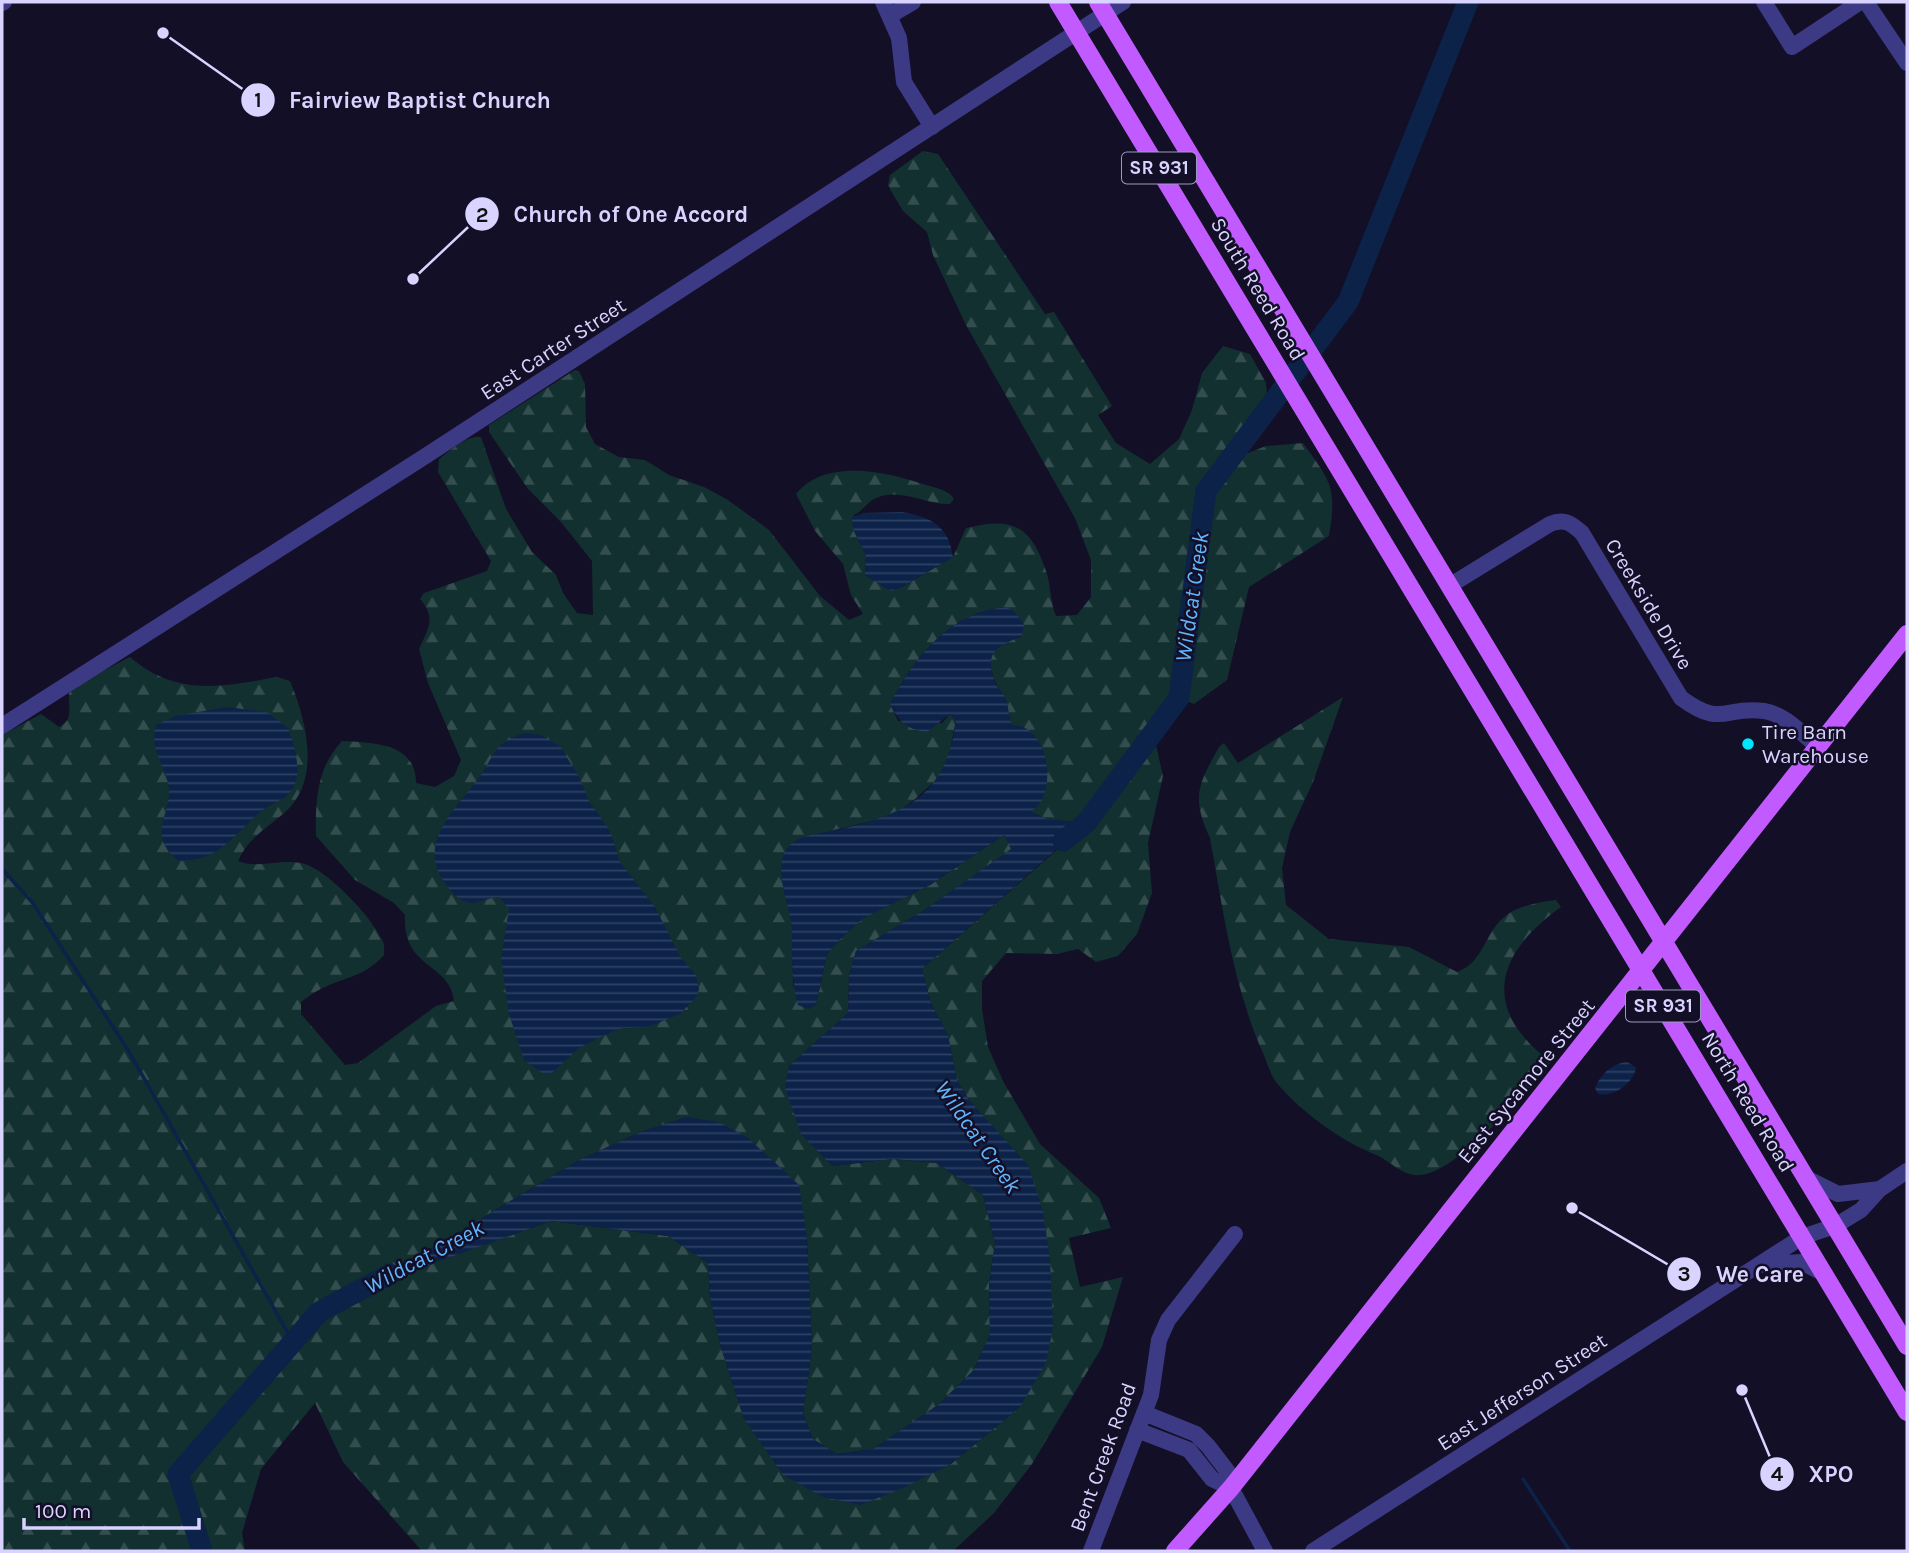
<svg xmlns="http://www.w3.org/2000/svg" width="1909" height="1553" viewBox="0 0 1909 1553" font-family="Karla,sans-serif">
	<defs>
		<pattern id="forest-firs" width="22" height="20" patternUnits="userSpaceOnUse" patternTransform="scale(1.75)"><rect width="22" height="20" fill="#12302f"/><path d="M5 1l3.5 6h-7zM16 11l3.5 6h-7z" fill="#344d4e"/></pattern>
		<pattern id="water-rules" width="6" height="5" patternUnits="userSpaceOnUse" patternTransform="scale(1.75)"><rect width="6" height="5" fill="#0c2248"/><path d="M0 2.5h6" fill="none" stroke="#2f4163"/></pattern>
	</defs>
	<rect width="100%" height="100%" fill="#130f26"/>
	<path fill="url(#forest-firs)" fill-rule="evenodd" d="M923,151L938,154L1045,314L1054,312L1112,406L1098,415L1116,443L1150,464L1179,439L1192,410L1202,373L1223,346L1250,354L1266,383L1268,409L1230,460L1266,446L1303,443C1331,482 1337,487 1329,536L1249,587L1227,680L1194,704L1179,698L1153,732L1163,776L1148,843L1152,893L1137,934L1118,956L1096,962L1078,949L1057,954L1006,953L982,981V1009L988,1047L1004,1083L1040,1144L1099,1198L1111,1228L1069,1238L1080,1287L1123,1277L1102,1347L1032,1464L994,1513L953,1551H422L343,1462L315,1403L261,1469L242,1533L245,1551H2V735L41,714L59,727C74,720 68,707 69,693L91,677L130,657C176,697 222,687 277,677L290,681C307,722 322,782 283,814C265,829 248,839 238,861C258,869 279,859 301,863C325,867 372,917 382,940C385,944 384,950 384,955C365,976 349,976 325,987C317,990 308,997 301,1002V1014L345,1065L358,1063L436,1006L454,1001C450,962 402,970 405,915L394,903L355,880L316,836C315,800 317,768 342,741C372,743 416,742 416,783L435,787L454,776L461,760L428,683L419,649C429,628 436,617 420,599L424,593L487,571L491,561L438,472L439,459C450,451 467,435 481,437L506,509L532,552L556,575L563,593L577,613L593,615L592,561L561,522L528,489L489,432V425L575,370L579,371L585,384L586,427L595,444L619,457L645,460L669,475L704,487L728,500L769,530L820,596L849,620L863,614L851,595L843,564L815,531L796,494C826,457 888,472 926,485C936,488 949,490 954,499L950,504C926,505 900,487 876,498C868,501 863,511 854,515L853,529L866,555L865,575L891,591L902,587L953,557L966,528C1013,516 1032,526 1047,574C1051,588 1050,601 1056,616L1077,615L1091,597V560L1075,518L966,325L933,255L927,232L903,211L894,196L888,185L890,175ZM1007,607L1022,636C1015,639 1002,642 997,647C983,660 996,686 1005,698L1031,812L1047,819L1086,824L922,969L931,1003L948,1036L957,1080L969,1100L996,1132L1020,1407L951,1464L860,1505L744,1419L720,1344L710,1297L708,1263L668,1236L551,1221L372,1284L579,1160L641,1132L687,1117L807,1238L812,1347L803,1414L813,1439L837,1454L873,1449L938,1405L973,1371L990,1334L989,1284L995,1243L983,1195L937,1163L893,1159L832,1166L789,1066L848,1013L849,976L856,951L926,909L1012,849L1004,835L930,885L863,918L845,934L827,954L816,1005L793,986L792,927L782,860L834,830L892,816L914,800L937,779L948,760L956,720L950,714L942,723L898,721L890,704C914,657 951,611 1007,607Z
		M1343,697L1313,782L1290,832L1282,868L1286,905L1329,939L1409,947L1457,972C1483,963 1484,935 1503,918C1516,906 1539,902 1556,900L1561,907C1495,954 1480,1009 1551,1062C1528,1091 1457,1172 1421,1175C1402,1177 1390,1160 1374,1154C1341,1141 1299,1110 1276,1082C1270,1074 1267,1062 1263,1053C1233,986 1223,910 1210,838C1191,797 1198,785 1219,747L1224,743L1238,763Z"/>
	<path fill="url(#water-rules)" d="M902,512C931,517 949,526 953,557L902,587L891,591L865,575L866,555L853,529L852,517L864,513Z
		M1007,607L1016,613L1024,625L1022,636C996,647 983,652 996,684C998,689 1003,692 1005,697C1009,705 1008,716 1012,725C1044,725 1055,774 1042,800C1040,804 1035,808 1031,812L1047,819L1086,823L922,969L931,1003L948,1036L957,1080L969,1100L1028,1165L1043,1211L1050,1260L1053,1327L1046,1363L1020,1407L951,1464L901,1489L860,1505L823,1497L783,1475L744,1419L720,1344L710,1297L708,1263L668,1236L551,1221L367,1287L579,1160L641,1132L687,1117L719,1122L747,1137L799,1185L807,1238L812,1347L803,1414L813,1439L837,1454L873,1449L938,1405L973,1371L990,1334L989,1284L995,1243L983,1195L937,1163L893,1159L832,1166L801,1134L785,1088L789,1066L848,1013L849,976L856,951L926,909L1011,849L1004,835L930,885L864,918L845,934L827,954L816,1005L809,1009L798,1005C791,979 792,956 792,930C791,907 771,868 788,847C798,835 818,834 832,831C902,815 946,799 956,720L950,714L927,732C906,729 899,722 890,704C914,657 951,611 1007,607Z
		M227,707L267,712L288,728C294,744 302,770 294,786C288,799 275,802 264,809C233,833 224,860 178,861C144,831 175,813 168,783C163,762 149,748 156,725L175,716Z
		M526,733L541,735L560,746L579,777L589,801L610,831L620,862L655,907L681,958L696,975L699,989L697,996L680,1014L648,1027L623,1028L611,1032L579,1048L552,1073H542L524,1060L509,1014L501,959L509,909L499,897C489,897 477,905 468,902C457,899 450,891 444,882C417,842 455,810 478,779C495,756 493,741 526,733Z
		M1627,1062L1636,1067C1635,1082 1613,1098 1598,1094L1595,1088C1601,1074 1611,1064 1627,1062Z"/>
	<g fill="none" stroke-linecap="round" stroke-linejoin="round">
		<path stroke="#0c2248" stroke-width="3.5" d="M2,869L32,902L128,1050L293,1342
			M1523,1479L1570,1551"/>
		<path stroke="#0c2248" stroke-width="21" d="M1063,841L1086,823L1179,698L1206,491L1348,302L1468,2
			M202,1551L178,1474L319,1312L390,1274"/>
		<path stroke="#3d3a85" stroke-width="16" d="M883,2L899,38L904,82L932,127
			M1764,2L1792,47L1860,2
			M1866,2L1907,63
			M2,3L4,2
			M891,15L913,2
			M1449,586L1550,524C1564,518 1571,523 1582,533L1681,698C1723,729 1725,705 1764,711C1785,714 1802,734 1818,747
			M2,726L424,457L1123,2
			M1806,1178L1838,1194L1880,1189
			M1764,1265L1801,1262L1825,1274
			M1144,1413L1196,1434L1208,1446L1228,1472L1231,1488L1265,1551
			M1137,1430L1189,1450L1212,1479L1231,1488
			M1091,1551L1151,1395L1159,1340L1168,1320L1235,1234
			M1313,1551L1802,1237L1835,1226L1861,1210L1880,1189L1907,1171"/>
		<path stroke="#c25bff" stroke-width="18" d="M1058,2L1907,1412
			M1098,2L1907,1346
			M1175,1551L1231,1488L1907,634"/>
	</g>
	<circle fill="#00e5ff" stroke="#130f26" stroke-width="2.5" cx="1748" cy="744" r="7"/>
	<g text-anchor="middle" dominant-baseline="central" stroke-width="5" stroke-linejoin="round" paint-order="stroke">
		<g fill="#130f26" stroke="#9e99be" stroke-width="2">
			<rect x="1122" y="152.5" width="74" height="31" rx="5"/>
			<rect x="1626" y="990.5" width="74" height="31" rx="5"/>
		</g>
		<g font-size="19" font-weight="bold" fill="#d9d4ff">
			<text x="1159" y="168">SR 931</text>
			<text x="1663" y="1006">SR 931</text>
		</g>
		<g font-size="21" fill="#d9d4ff" stroke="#130f26">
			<text transform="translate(1258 289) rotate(59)">South Reed Road</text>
			<text transform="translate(553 349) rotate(-33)">East Carter Street</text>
			<text transform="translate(1649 604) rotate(59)">Creekside Drive</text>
			<text transform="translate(1526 1081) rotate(-51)">East Sycamore Street</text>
			<text transform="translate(1748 1102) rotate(59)">North Reed Road</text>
			<text transform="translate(1522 1392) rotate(-33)">East Jefferson Street</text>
			<text transform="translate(1103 1457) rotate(-70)">Bent Creek Road</text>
		</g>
		<g font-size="21" fill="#d9d4ff" stroke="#130f26" text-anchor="start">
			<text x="1762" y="732">Tire Barn<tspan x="1762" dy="24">Warehouse</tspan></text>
		</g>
		<g font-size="23" font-style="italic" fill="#62b6ff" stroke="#130f26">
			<text transform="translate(1192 597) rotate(-82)">Wildcat Creek</text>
			<text transform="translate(978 1137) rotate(55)">Wildcat Creek</text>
			<text transform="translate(424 1257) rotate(-28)">Wildcat Creek</text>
		</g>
	</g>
	<path fill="none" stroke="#d9d4ff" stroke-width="2.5" d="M163 33L258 100M413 279L482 214M1572 1208L1684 1274M1742 1390L1777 1474"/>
	<g fill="#d9d4ff" stroke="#130f26" stroke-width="2.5">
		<circle cx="163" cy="33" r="7"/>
		<circle cx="413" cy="279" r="7"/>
		<circle cx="1572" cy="1208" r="7"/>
		<circle cx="1742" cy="1390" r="7"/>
		<circle cx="258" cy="100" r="18"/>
		<circle cx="482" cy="214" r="18"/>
		<circle cx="1684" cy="1274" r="18"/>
		<circle cx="1777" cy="1474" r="18"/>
	</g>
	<g font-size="21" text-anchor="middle" font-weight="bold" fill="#111">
		<text x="258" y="107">1</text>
		<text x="482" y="222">2</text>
		<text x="1684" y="1281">3</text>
		<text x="1777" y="1481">4</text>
	</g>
	<g font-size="23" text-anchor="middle" font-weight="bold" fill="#d9d4ff" stroke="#130f26" stroke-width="5" stroke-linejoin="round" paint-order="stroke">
		<text x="420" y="108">Fairview Baptist Church</text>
		<text x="631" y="222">Church of One Accord</text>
		<text x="1760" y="1282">We Care</text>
		<text x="1831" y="1482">XPO</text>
	</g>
	<rect width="1909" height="1553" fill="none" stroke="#d9d4ff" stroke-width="7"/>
	<path d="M24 1518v10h175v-10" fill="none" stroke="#d9d4ff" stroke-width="3.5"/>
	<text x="35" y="1518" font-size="21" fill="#d9d4ff" stroke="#130f26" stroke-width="5" paint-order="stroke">100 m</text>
</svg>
